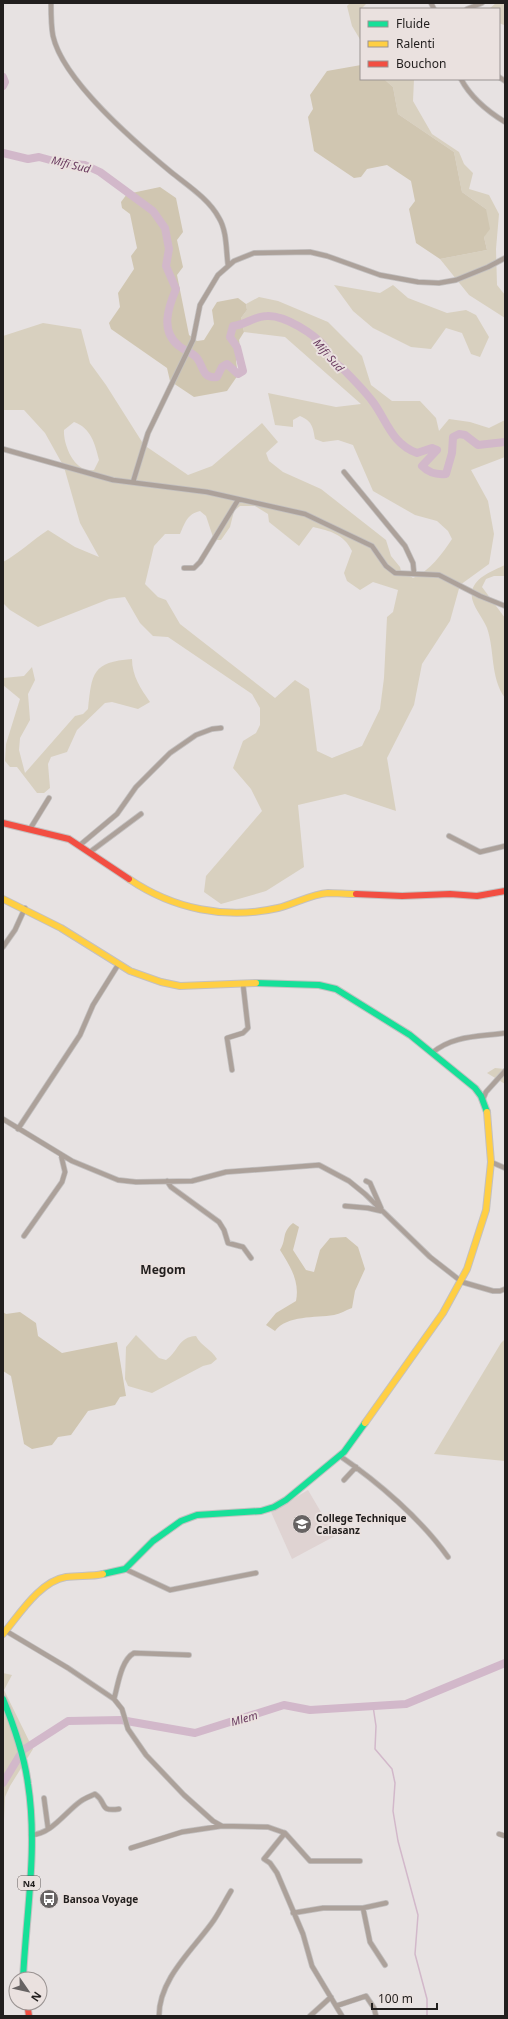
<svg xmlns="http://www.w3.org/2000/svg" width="508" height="2019" viewBox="0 0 508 2019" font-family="'Noto Sans',sans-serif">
	<rect width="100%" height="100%" fill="#e7e2e2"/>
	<path fill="#dfd3d2" d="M308,1490L335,1536L292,1559L271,1512Z"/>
	<path fill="#d8d0bf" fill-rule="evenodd" d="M350,3H367L361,9V41L352,26L347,6Z
		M496,3H505L504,25L499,23V9H489Z
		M384,79H414L413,101L432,134L459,152L464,164L473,173L469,189L489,195L499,214L496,249L497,285L505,295V318L469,295L440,259L487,250L484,237L486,209L462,192L454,152L398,114L393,87Z
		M334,285L380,293L393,285L408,298L447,313L466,310L476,315L489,337L480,357L471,354L462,333L446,328L431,349L411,347L373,328L353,311Z
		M259,297L278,301L328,322L362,356L371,385L392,401H420L436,418L439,431L449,419L470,422L489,428L505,420V457L471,470L488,501L494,534L489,564L460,585L450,621L422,664L414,705L387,758L396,811L345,794L298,805L304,867L266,891L221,904L204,892L206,876L262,811L251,789L233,768L243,741L256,733L260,725V708L252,694L168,637L153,636L140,623L125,597L109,599L38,627L10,610L3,603V562C20,553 32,540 48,530L75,547L99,557L80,523L64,467L45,433L24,410H3V336L43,323L81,329L90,363L106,385L144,445L188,475L212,466L262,423L278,442L266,453L269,461L283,472L321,489L386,540L391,556L400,567L402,575L407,574L413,578C430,571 442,554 452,539L448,531L437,521L415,515L373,491L353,445L338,440L323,442L315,439C313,427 312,421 300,416L293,420V427L275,425L268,393L336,407L361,404L285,337L244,332L241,318L247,310L246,304ZM74,422C91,428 95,444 99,460L94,470C75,474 63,445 64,430ZM240,506H255L268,514L269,522L299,546L313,527C330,531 344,534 352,551L344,573L347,581L360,590L373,582L398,590L393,612L387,617L384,678L380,709L362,746L332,758L317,751L309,689L295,680L275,698L180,624L166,600L158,597L145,584L154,546L165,534H180C185,523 187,514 200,511L206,516L214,540H221L230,527L234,511Z
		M505,565V576H494L486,579L482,587L505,618V698C490,677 495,651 487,628C483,617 469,603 472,591C476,576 493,571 505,565Z
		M132,659C132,676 141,689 150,702L138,709L112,702L105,703L77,730L67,752L51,757L48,764L50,788L44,793H37L17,767H10L5,761L6,744L20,699L3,685V678L24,676L32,667L35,680L28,694L30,720L20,738L19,750L25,773L75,716L83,714L88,709C92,673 92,662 132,659Z
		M495,1068L505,1069V1084L487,1073Z
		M136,1335L159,1358L166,1360C179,1351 178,1337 196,1336C201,1346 211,1349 217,1359L211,1364L203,1366L152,1393L128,1386L125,1379L126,1347Z
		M505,1339V1461L434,1454L501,1343Z
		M3,1673L12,1675L4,1690L33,1749L10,1786L5,1797L3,1842Z"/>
	<path fill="#d0c6b1" d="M361,65V79H384L393,87L398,114L454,152L462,192L486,209L490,229L484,237L487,250L440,259L416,243L409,209L415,201L411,181L387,165L367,169L361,177L354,178L314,151L308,117L313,109L310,95L327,71Z
		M160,187L176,198L183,232L177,240L183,267L177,275L189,335L197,341L204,340L214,324L212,310L217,302L238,298L246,304L247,310L241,318L244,332L239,340L241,353L236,361L238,375L227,391L194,397L170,381L167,368L111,329L109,323L120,307L118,293L134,269L131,256L137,248L130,214L122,208L121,202L127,194Z
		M293,1223L299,1227L293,1250L306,1270L314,1272L320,1250L330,1238L346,1237L358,1247L365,1269L355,1291L352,1308C346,1310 340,1314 334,1315C315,1318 287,1315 275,1331L266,1325L276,1313L296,1301C300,1281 290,1266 280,1250C287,1239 281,1233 293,1223Z
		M3,1312L6,1314L20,1312L36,1323L38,1336L62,1353L117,1342L126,1396L120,1397L115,1405L88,1411L71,1435L58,1437L52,1445L32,1449L24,1444L11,1376L3,1371Z"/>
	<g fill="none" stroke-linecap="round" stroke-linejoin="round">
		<path stroke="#d2b8ca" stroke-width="1.5" d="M373,1706L376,1726L375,1749L392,1769L395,1783L393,1811L398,1841L418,1915L415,1954L427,1999V2016"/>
		<path stroke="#d2b8ca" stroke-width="8" d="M3,77L5,82L3,86
			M3,153L28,159L39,157L61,163L85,165L100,172L153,211L165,228L169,249L166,266L176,289C168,308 160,331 179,346C185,351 192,352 197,358C204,367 202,379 217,377L222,367L227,364L238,374L243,371L237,347L230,337L233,326C245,325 255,316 267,316C285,315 314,334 325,347C327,351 328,355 330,358C333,362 338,365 342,368C352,378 364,390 373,402C387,421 392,444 417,453L432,448L437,450L422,466C429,473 437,475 446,474L452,453L453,437L459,434L465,435L478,445L505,442
			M3,1783L23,1750L68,1721L121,1720L195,1733L284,1705L310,1710L406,1704L505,1663"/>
		<defs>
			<path id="street" d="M51,3C51,14 51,26 53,36C63,81 136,143 171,172C187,185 209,199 219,218C227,231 226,250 228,265
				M431,3L434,9
				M467,9L482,3
				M499,77L505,81
				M461,79C471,98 487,111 505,122
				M3,449L113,480L207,492L305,514L372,546L386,566L395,573L439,575L480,596L505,606
				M344,472L405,546L413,563L414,573
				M133,482L148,433L193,340L200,305L218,275L234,261L254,253L310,252L327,256L380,275L418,282L439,283L456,280L488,267L505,258
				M184,568H194L200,562L238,500
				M30,829L49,798
				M449,836L480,852L505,846
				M80,845L117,814L136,787L170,753L196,735L212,729L221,728
				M90,852L141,814
				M3,947L15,930L25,908
				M432,1053C453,1035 479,1037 505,1033
				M232,1070L227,1038L243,1033L248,1028L243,984
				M483,1099L486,1092L505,1071
				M3,1119L72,1161L118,1180L136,1182L192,1181L226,1172L319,1165L349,1181L365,1194L430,1257L462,1282L493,1291H500L505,1289
				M18,1129L80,1035L93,1005L118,965
				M491,1162L505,1168
				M167,1181L171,1187L219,1222L224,1230L228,1243L243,1247L251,1258
				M366,1181L370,1183L381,1208
				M345,1206L368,1208L381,1211
				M24,1236L62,1182L65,1172L61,1155
				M340,1456C378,1482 421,1519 448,1557
				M344,1480L356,1467
				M125,1569L170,1590L256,1573
				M6,1631L68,1668L114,1699L122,1709L128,1729L146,1755L184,1795L213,1821L222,1826L268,1827L285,1833L310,1861H360
				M114,1699C118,1685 121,1660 134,1653L189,1655
				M44,1798L48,1828
				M285,1833L264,1859L270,1863L277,1873L303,1934L312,1966L342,2016
				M499,1834L505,1836
				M31,1835C52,1834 65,1812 81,1801C85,1798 91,1796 95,1794C108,1803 98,1812 119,1809
				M131,1848L182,1832L222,1826
				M363,1908L370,1942L385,1965
				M293,1913L323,1908H363L386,1903
				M336,2006L366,1996L374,2008L376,2016
				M159,2016C159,1978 194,1949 214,1920C220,1911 225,1901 231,1891
				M310,2016L331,1997"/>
			<path id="fast" d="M256,983L319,985L336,989L410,1035L475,1088L481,1096L487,1112
				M103,1574L125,1569L153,1541L181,1521L197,1515L261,1511L274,1507L286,1500L344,1452L365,1423
				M3,1699C14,1726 24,1754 28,1784C38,1848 26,1915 23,1979"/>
			<path id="slow" d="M129,879C173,909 226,920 278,908C294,904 312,894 328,893C337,893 347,894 356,894
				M3,899L61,928L130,971L161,982L180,986L256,983
				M365,1423L443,1313L467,1269L486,1210L491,1162L487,1112
				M3,1634C19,1615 40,1581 66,1577C78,1575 91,1577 103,1574"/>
			<path id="jam" d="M3,823L69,839L129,879
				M356,894L402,896L450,894L477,896L505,891
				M27,2003L29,2016"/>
		</defs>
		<use href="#street" stroke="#c3c0c0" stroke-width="6"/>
		<use href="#fast" stroke="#c3c0c0" stroke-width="8"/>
		<use href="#slow" stroke="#c3c0c0" stroke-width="8"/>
		<use href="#jam" stroke="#c3c0c0" stroke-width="8"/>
		<use href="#street" stroke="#aca19a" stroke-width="4.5"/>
		<use href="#fast" stroke="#16e098" stroke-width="6"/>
		<use href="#slow" stroke="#ffcf43" stroke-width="6"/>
		<use href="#jam" stroke="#f24e42" stroke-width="6"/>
	</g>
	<defs>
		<symbol id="school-disc" viewBox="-11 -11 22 22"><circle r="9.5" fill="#676363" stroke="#eae1df"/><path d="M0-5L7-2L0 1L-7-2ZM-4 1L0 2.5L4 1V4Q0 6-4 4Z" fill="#fff"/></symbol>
		<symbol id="bus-disc" viewBox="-11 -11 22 22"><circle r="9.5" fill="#676363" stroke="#eae1df"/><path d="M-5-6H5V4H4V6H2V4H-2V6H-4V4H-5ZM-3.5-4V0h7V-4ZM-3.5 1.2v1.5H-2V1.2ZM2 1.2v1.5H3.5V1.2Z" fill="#fff"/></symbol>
	</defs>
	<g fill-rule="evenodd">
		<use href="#school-disc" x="291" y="1513" width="22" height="22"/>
		<use href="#bus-disc" x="38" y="1888" width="22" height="22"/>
	</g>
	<g text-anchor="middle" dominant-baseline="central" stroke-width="4" stroke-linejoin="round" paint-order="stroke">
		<rect fill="#eae1df" stroke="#5e5958" stroke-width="1" x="18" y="1876" width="22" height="14" rx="3"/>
		<g font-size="9" font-weight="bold" fill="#221f1e">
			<text x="29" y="1883">N4</text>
		</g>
		<g font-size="10" font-weight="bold" fill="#221f1e" stroke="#eae1df" text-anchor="start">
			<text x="316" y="1518">College Technique<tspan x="316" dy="12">Calasanz</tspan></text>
			<text x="63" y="1899">Bansoa Voyage</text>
		</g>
		<g font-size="11" font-style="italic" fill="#68395e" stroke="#eae1df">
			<text transform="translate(71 164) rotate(14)">Mifi Sud</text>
			<text transform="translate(329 355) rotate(49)">Mifi Sud</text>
			<text transform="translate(244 1718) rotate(-17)">Mlem</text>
		</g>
		<g font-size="12" font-weight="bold" fill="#221f1e" stroke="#eae1df">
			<text x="163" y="1269">Megom</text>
		</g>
	</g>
	<rect width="508" height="2019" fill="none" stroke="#221f1e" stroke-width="8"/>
	<rect x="360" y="8" width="140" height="72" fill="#eae1df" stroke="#9a9392"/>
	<rect x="368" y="21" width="20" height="6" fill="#16e098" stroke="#9a9392"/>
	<text x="396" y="28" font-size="12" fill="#221f1e">Fluide</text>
	<rect x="368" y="41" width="20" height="6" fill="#ffcf43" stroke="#9a9392"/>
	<text x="396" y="48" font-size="12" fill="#221f1e">Ralenti</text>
	<rect x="368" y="61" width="20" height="6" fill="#f24e42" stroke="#9a9392"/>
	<text x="396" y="68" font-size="12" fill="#221f1e">Bouchon</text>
	<g transform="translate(28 1991) rotate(124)"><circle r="19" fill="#eae1df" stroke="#9a9392"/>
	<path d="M0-3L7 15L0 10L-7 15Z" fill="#676363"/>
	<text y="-6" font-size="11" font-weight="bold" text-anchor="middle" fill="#221f1e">N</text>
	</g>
	<path d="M372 2003v6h65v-6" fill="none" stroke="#221f1e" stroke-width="2"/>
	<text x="378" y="2003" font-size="12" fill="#221f1e" stroke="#eae1df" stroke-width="3" paint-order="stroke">100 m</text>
</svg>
